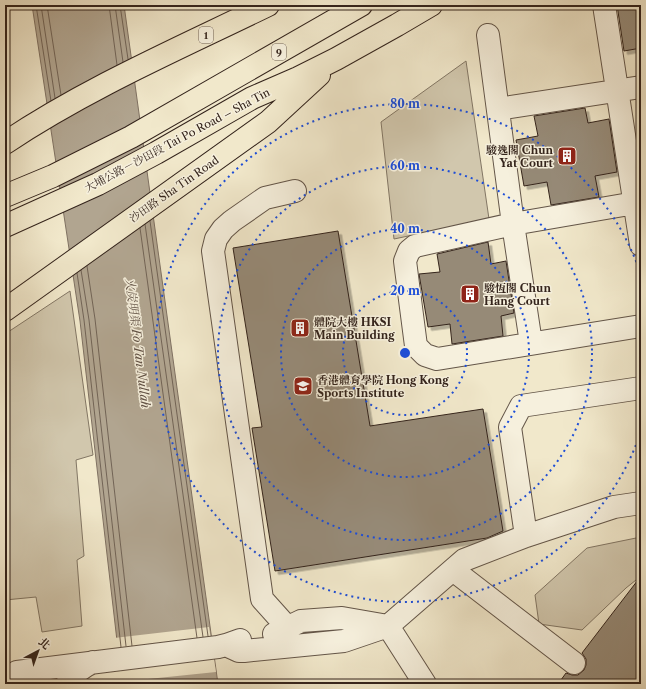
<svg xmlns="http://www.w3.org/2000/svg" width="646" height="689" viewBox="0 0 646 689" font-family="'Libre Caslon Text','Noto Serif TC',serif">
	<defs>
		<filter id="shadow"><feDropShadow dx="3.5" dy="3.5" stdDeviation="0" flood-color="#0004"/></filter>
	</defs>
	<rect width="100%" height="100%" fill="#f1e8cb"/>
	<filter id="stains"><feTurbulence type="fractalNoise" baseFrequency=".005" numOctaves="4"/><feColorMatrix values="0 0 0 0 .2 0 0 0 0 .09 0 0 0 0 .02 0 0 0 .5 -.17"/></filter>
	<radialGradient id="worn" r=".72"><stop offset=".6" stop-color="#630" stop-opacity="0"/><stop offset="1" stop-color="#630" stop-opacity=".3"/></radialGradient>
	<path fill="#d1c7ad" stroke="#827664" d="M466,61L489,219L394,239L381,122Z
		M70,291L93,455L76,460L84,556L77,560L82,626L42,632L36,597L5,600V334Z
		M641,537V576L626,588L582,630L539,624L535,595L587,548Z"/>
	<path fill="#b1a590" stroke="#7f7162" d="M32,5H124L218,684H122L80,321Z"/>
	<path fill="#f1e8cb" d="M209,627L216,672L119,682L114,638Z"/>
	<g fill="none" stroke-linecap="round" stroke-linejoin="round">
		<path stroke="#726456" stroke-width="1" d="M36,5L51,101
			M41,5L55,98
			M47,5L61,95
			M109,5L117,65
			M115,5L123,62
			M120,5L128,59
			M150,221L208,636
			M145,224L203,637
			M140,228L197,638
			M87,266L95,319L132,646
			M81,270L89,320L126,646
			M77,273L84,320L121,647"/>
	</g>
	<path fill="#968a77" stroke="#34241c" filter="url(#shadow)" d="M617,5H641V48L624,51Z
		M585,108L588,123L609,119L617,172L595,176L599,197L551,205L547,182L524,186L516,140L538,136L534,116Z
		M338,231L370,426L483,409L503,531L487,538L275,571L252,428L262,427L233,248Z
		M488,242L491,264L506,261L514,313L501,316L503,336L452,344L450,324L428,327L419,274L440,272L437,254Z
		M641,576V684H558L566,673L572,675H578L584,670L586,665V659L582,653Z"/>
	<g fill="none" stroke-linecap="round" stroke-linejoin="round">
		<defs>
			<path id="minor" d="M604,5L641,245
				M488,35L513,224L531,343
				M498,109L641,87
				M641,202L513,224L415,246L409,251L405,261L416,346L425,355L437,359L641,326
				M526,536L510,427L521,406L641,388
				M453,570L574,663
				M288,628L262,599L213,251L216,239L223,229L232,221L265,198L295,191
				M274,634L301,621L342,618L388,626L425,684
				M226,645L239,651H244L344,641L388,626L464,560L526,536L614,507L641,503
				M17,672L218,647L226,645L240,640
				M67,684C74,673 82,667 93,662"/>
			<path id="highway" d="M5,143C87,88 180,48 268,5
				M5,196L53,176L131,137L361,5
				M5,226L98,184L156,153L252,98L298,78L336,59L397,25L431,5
				M5,310L268,122L319,75"/>
		</defs>
		<use href="#minor" stroke="#635548" stroke-width="24"/>
		<use href="#highway" stroke="#34241c" stroke-width="24"/>
		<use href="#minor" stroke="#f6f0dd" stroke-width="22"/>
		<use href="#highway" stroke="#f1e8cb" stroke-width="22"/>
	</g>
	<g fill="none" stroke="#1d4ed8" stroke-width="2" stroke-dasharray="2 4">
		<circle cx="405" cy="353" r="62"/>
		<circle cx="405" cy="353" r="124"/>
		<circle cx="405" cy="353" r="187"/>
		<path d="M640 434A249 249 0 1 1 640 272"/>
	</g>
	<defs>
		<symbol id="building-square" viewBox="-11 -11 22 22"><rect x="-9" y="-9" width="18" height="18" rx="4" fill="#8f2418" stroke="#f6f0dd"/><path d="M-4-6H4V6H1V3H-1V6H-4ZM-2.5-4.3h1.7v1.8h-1.7ZM.8-4.3h1.7v1.8H.8ZM-2.5-1h1.7V.8h-1.7ZM.8-1h1.7V.8H.8Z" fill="#fff"/></symbol>
		<symbol id="university-square" viewBox="-11 -11 22 22"><rect x="-9" y="-9" width="18" height="18" rx="4" fill="#8f2418" stroke="#f6f0dd"/><path d="M0-5L7-2L0 1L-7-2ZM-4 1L0 2.5L4 1V4Q0 6-4 4Z" fill="#fff"/></symbol>
	</defs>
	<g fill-rule="evenodd">
		<use href="#building-square" x="556" y="145" width="22" height="22"/>
		<use href="#building-square" x="459" y="283" width="22" height="22"/>
		<use href="#building-square" x="289" y="317" width="22" height="22"/>
		<use href="#university-square" x="292" y="375" width="22" height="22"/>
	</g>
	<g text-anchor="middle" dominant-baseline="central" stroke-width="3" stroke-linejoin="round" paint-order="stroke">
		<g fill="#f6f0dd" stroke="#6e6156" stroke-width="1">
			<rect x="199" y="27" width="14" height="16" rx="3"/>
			<rect x="272" y="44" width="14" height="16" rx="3"/>
		</g>
		<g font-size="10" font-weight="bold" fill="#34241c">
			<text x="206" y="35">1</text>
			<text x="279" y="52">9</text>
		</g>
		<g font-size="11" fill="#34241c" stroke="#f6f0dd">
			<text transform="translate(177 140) rotate(-28)">大埔公路－沙田段 Tai Po Road – Sha Tin</text>
			<text transform="translate(174 189) rotate(-35)">沙田路 Sha Tin Road</text>
		</g>
		<g font-size="11" font-weight="bold" fill="#34241c" stroke="#f6f0dd" text-anchor="start">
			<text x="553" y="150" text-anchor="end">駿逸閣 Chun<tspan x="553" dy="13">Yat Court</tspan></text>
			<text x="484" y="288">駿恆閣 Chun<tspan x="484" dy="13">Hang Court</tspan></text>
			<text x="314" y="322">體院大樓 HKSI<tspan x="314" dy="13">Main Building</tspan></text>
			<text x="317" y="380">香港體育學院 Hong Kong<tspan x="317" dy="13">Sports Institute</tspan></text>
		</g>
		<g font-size="12" font-style="italic" fill="#605145" stroke="#f6f0dd">
			<text transform="translate(138 343) rotate(83)">火炭明渠 Fo Tan Nullah</text>
		</g>
	</g>
	<circle cx="405" cy="353" r="6" fill="#1d4ed8" stroke="#f6f0dd" stroke-width="2"/>
	<g font-size="12" text-anchor="middle" font-weight="bold" fill="#1d4ed8" stroke="#f6f0dd" stroke-width="3" stroke-linejoin="round" paint-order="stroke">
		<text x="405" y="108">80 m</text>
		<text x="405" y="170">60 m</text>
		<text x="405" y="233">40 m</text>
		<text x="405" y="295">20 m</text>
	</g>
	<rect width="646" height="689" fill="none" stroke="#f1e8cb" stroke-width="20"/>
	<rect x="6" y="6" width="634" height="677" fill="none" stroke="#34241c" stroke-width="2"/>
	<rect x="10" y="10" width="626" height="669" fill="none" stroke="#34241c"/>
	<g transform="translate(38 651) rotate(41)" stroke="#f6f0dd" stroke-width="3" paint-order="stroke">
	<path d="M0-3L7 15L0 10L-7 15Z" fill="#34241c"/>
	<text y="-6" font-size="11" font-weight="bold" text-anchor="middle" fill="#34241c">北</text>
	</g>
	<rect width="100%" height="100%" filter="url(#stains)"/>
	<rect width="100%" height="100%" fill="url(#worn)"/>
</svg>
